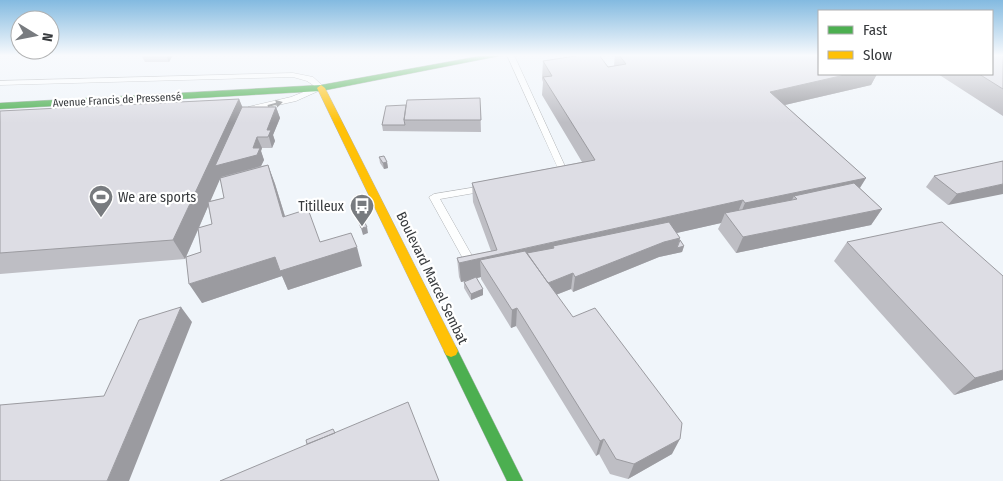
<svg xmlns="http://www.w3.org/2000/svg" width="1003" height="481" viewBox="0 0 1003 481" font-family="'Fira Sans Condensed',sans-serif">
	<rect width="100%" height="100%" fill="#f0f5fa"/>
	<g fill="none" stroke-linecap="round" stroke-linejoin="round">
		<defs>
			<path id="lane" d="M507,55H514L569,175L568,177L562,178L558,175L560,173Z
				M293,73L313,77L325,88L296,101L251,111L247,109L248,107L291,97L316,87L307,81L293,77L0,85V81Z
				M483,186L486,187L488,189L486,191L440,199L475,261L474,264H466L429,197L434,194Z"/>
			<path id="fast" d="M486,55H504L321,91L0,109V103L321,85Z
				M451,345L456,347L523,481H507L444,351L446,347Z"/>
			<path id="slow" d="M321,85L325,88L456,347L458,351L456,355L451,357L446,355L317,88Z"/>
		</defs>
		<use href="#lane" stroke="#b0b3b6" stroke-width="1"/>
		<use href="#fast" stroke="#b0b3b6" stroke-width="1"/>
		<use href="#slow" stroke="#b0b3b6" stroke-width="1"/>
		<use href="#lane" fill="#fdfefe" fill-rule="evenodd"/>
		<use href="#fast" fill="#4caf50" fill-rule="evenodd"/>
		<use href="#slow" fill="#ffc107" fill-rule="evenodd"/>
	</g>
	<path fill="#bebec4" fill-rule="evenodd" d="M141,55H173L169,62H145Z
		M615,55H819V74H877L871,85L785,105L866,178L860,188L882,209L871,225L736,253L718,229L721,223L676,233L684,246L682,252L659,257L573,292L571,289L556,295L672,454L628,479L610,474L599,454L596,456L516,326L511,328L481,279V277L477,278L483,295L471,300L464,288V282L470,280L461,282L459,277L457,258L491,251L473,202L472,183L582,162L542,95L543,82L542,79L543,61L608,67L614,66Z
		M1003,55V116L938,74H992Z
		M480,98L481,132L383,131L382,125Z
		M239,99L242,107H276L280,118L273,135L275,141L272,148H262L261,151L264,160L261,166L268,165L275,184L285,216L320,242L362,266L288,290L282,276L202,303L186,257L185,259L0,274V111ZM220,178L224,198L210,201ZM208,206L212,224L199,228L201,223ZM198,230L201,252L186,257Z
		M379,157L387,162L388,168L384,169L380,163Z
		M1003,161L948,205L926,187L934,176Z
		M847,242L1003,380L954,395L834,261Z"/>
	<path fill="#9b9ba0" d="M166,55H173L169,62Z
		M849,74H877L871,85L763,110L770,92Z
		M239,99L247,118L253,148L257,137L262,148L261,151L264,160L261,166L221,177L185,259L173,240Z
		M276,107L280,118L273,135L275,141L272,148L267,130Z
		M387,162L388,168L384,169L383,163Z
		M268,165L275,184L291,236L283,217Z
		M866,178L854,197L797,199L794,196L786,212L737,222L745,203Z
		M1003,184V194L948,205L957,194Z
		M743,200L735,219L725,213L721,223L668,235L554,248L553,246L552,261L480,260L481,277L461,282L459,263Z
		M882,209L871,225L736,253L743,237Z
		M367,227L368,233L363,235L361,228Z
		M680,238L677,248L684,246L682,252L659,257L573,292L575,277L664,242Z
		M357,247L362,266L288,290L282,276L202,303L189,284L275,257Z
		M573,273L571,289L545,299L546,284Z
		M483,289V295L471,300V294Z
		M181,307L192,322L129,481H107Z
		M517,308L516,326L511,328L512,310Z
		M1003,370V380L954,395L975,378Z
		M604,439L599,454L596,456L600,441Z
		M680,439L672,454L628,479L634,464Z"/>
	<path fill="#dddde4" stroke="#9b9ba0" d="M582,55H599L608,67L626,64L619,55H819V74H849L770,92L866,178L745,203L743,200L459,263L457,258L497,250L472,183L595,160L543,77L552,76L543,61Z
		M992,55H1003V89L979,74H992Z
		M480,98L481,120H404L407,100Z
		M239,99L173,240L0,253V111Z
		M406,105L404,120L405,125H382L386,106Z
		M242,107H276L267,130H271L268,137H257L253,148H260L257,155L215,166Z
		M384,156L387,162L383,163L379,157Z
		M1003,161V184L957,194L934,176Z
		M268,165L283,217L308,209L320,242L351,233L357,247L280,271L275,257L189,284L186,257L201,252L198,228L212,224L208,202L224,198L220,178Z
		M854,183L882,209L743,237L725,213L797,199L794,196Z
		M363,219L367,227L361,228L358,220Z
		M669,222L680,238L664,242L575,277L573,273L548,283L527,253L554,248L553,246Z
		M942,222L1003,276V370L975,378L847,242Z
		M680,240L684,246L677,248Z
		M525,251L573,317L595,308L682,423L680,439L634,464L616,459L604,439L600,441L517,308L512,310L480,260Z
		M476,277L483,289L471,294L464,282Z
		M181,307L107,481H0V405L104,396L139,320Z
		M408,402L439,481H220Z
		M333,429L335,433L307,444L306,440Z"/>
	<defs><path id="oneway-solid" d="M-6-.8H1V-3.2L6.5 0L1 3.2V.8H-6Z" transform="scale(1.25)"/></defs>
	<use fill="#9a9c9e" href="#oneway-solid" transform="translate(275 104) rotate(-15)"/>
	<linearGradient id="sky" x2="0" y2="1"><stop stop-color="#83bae0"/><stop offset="0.45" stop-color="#f8fafd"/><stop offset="1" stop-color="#f8fafd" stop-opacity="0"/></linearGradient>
	<rect width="1003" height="123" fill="url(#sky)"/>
	<defs>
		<symbol id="stadium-pin" viewBox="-11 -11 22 30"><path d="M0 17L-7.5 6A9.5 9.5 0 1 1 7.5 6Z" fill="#787b7f" stroke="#fff"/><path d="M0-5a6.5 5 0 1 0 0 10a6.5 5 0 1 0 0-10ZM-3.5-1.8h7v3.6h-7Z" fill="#fff"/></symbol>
		<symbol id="bus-pin" viewBox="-11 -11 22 30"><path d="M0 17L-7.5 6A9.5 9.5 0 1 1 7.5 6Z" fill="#787b7f" stroke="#fff"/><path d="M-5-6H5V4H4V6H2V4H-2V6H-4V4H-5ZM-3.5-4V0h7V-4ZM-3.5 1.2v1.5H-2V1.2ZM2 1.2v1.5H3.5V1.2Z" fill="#fff"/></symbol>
	</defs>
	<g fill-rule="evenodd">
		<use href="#stadium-pin" x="87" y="183" width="28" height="38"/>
		<use href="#bus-pin" x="348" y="192" width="28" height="38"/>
	</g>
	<g text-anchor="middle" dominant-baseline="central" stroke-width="4.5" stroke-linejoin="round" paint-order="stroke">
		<g font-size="11" fill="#373a3d" stroke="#fff">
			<text transform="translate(117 100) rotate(-3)">Avenue Francis de Pressensé</text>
		</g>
		<g font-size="14" fill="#373a3d" stroke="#fff" text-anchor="start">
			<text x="118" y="197">We are sports</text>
			<text x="344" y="206" text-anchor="end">Titilleux</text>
		</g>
		<g font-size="14" fill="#373a3d" stroke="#fff">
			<text transform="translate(432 278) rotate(64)">Boulevard Marcel Sembat</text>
		</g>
	</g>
	<rect x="818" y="10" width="175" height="65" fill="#ffffff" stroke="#afb0b1"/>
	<rect x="828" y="26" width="25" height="8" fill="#4caf50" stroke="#afb0b1"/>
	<text x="863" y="35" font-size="15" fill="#373a3d">Fast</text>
	<rect x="828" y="51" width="25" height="8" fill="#ffc107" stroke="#afb0b1"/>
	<text x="863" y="60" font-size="15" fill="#373a3d">Slow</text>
	<g transform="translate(35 35) rotate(100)"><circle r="24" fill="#ffffff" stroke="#afb0b1"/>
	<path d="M0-4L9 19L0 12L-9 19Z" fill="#787b7f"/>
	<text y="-8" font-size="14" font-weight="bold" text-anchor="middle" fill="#373a3d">N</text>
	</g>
</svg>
